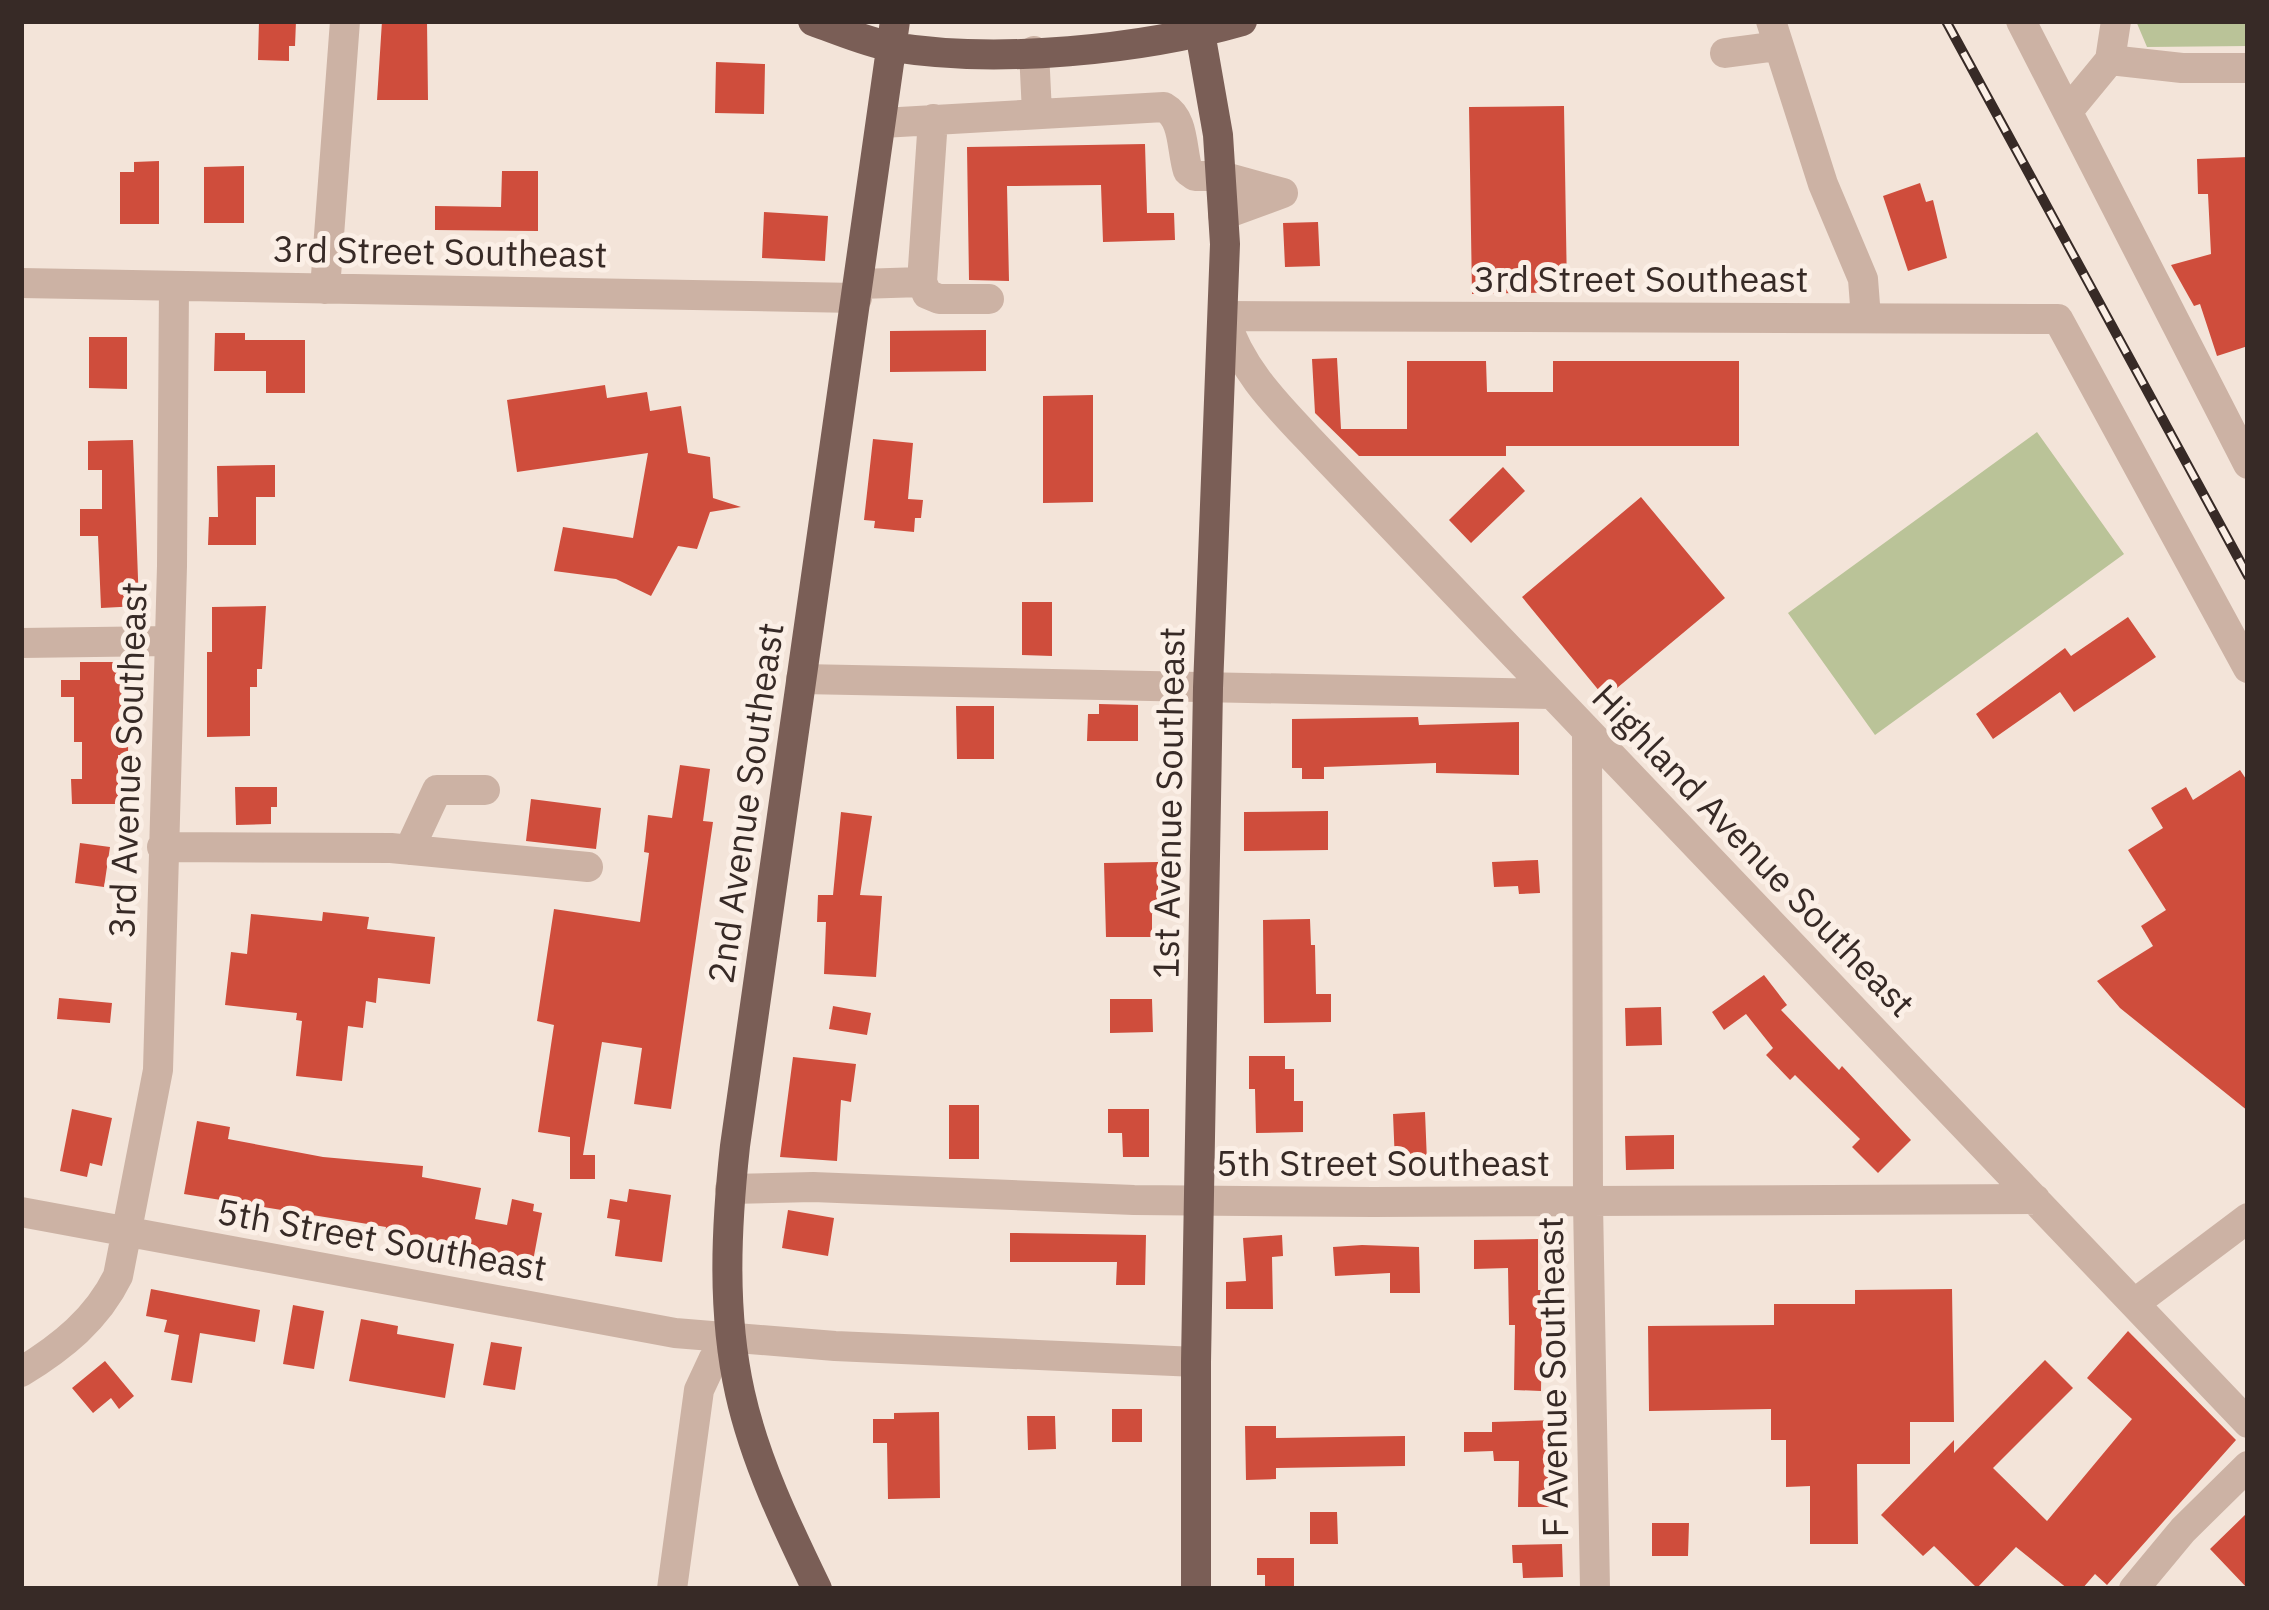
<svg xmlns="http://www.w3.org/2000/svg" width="2269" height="1610" viewBox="0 0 2269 1610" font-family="'IBM Plex Sans',sans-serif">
	<rect width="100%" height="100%" fill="#f3e4d9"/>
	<path fill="#bac398" d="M2136,21H2248V46L2147,47Z
		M2037,432L2124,554L1875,735L1788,613Z"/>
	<path fill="#cf4d3c" d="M259,21H296L295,46H289V61L258,60Z
		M382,21H427L428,100H377Z
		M716,62L765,64L764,114L715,113Z
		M1564,106L1567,292L1472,294L1469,107Z
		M1145,144L1147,213H1174L1175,240L1103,242L1101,185L1007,186L1009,281L969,280L967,147Z
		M2248,157V346L2217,356L2200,304L2194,306L2171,265L2211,254L2208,194H2198L2197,159Z
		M159,161V224H120V172H134V162Z
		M244,166V223H204V167Z
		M502,171H538V231L435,230V206L501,207Z
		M1920,183L1926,202L1933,200L1947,258L1908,271L1883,196Z
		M764,212L828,216L825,261L762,258Z
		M1318,222L1320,266L1285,267L1283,223Z
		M986,330V371L890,372V331Z
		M215,333H245V340H305V393H266V371H214Z
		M89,337H127V389L89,388Z
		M1337,358L1341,429H1407V361H1486L1487,392H1553V361H1739V446H1506V456H1359L1315,413L1312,359Z
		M605,385L607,398L647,392L650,411L681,406L688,453L710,457L713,498L741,507L710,512L697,549L678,546L651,596L616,579L554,571L563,527L633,538L648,453L517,472L507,400Z
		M1093,395V502L1043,503V396Z
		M873,439L913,443L908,499L923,500L921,518H915L914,532L874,528L875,521L864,520Z
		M133,440L139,606L101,608L98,536H80V509H102V470H88V441Z
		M275,465V497H256V545H208L209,517H218L217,466Z
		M1503,467L1525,491L1471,543L1449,520Z
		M1641,497L1725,598L1605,698L1522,597Z
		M1022,602H1052V656L1022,655Z
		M266,606L262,669H257V687H250V736L207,737V652H212V607Z
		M2128,617L2156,657L2074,712L2060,692L1993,739L1976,714L2065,648L2071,656Z
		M80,662H129L128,755H118V804H72L71,779H82V742H74V697H61V680H80Z
		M1099,704L1138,705V741H1087L1088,714H1099Z
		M956,706H994V759H957Z
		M1418,717L1419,725L1519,722V775L1436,773V763L1324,767V779H1302V768H1292V719Z
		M680,765L710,769L703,821L713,822L671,1109L634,1104L642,1048L602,1042L583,1155H595V1179H570V1137L538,1132L554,1025L537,1021L554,909L640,922L649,853L644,852L648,815L672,818Z
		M2240,770L2248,782V1111L2120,1008L2097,981L2153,946L2141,926L2166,910L2128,850L2163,828L2151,808L2186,787L2193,800Z
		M235,787H277V807H271V824L236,825Z
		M531,799L601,808L596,849L526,841Z
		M1328,811V850L1244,851V812Z
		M841,812L872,816L860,895L882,896L876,977L824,974L826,922H817L818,895H833Z
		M80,843L110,847L104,887L75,883Z
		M1538,860L1540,893L1519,894L1518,886L1494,887L1492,862Z
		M1158,862V914H1152V937H1106L1104,863Z
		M323,912L369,917L367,929L435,937L430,984L378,978L376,1003L366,1001L363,1028L348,1026L342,1081L296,1076L302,1021L296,1020L297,1013L225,1005L231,952L247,954L251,914L322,921Z
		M1310,919L1311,945H1315L1316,994H1331V1022L1264,1023L1263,920Z
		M1764,975L1787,1005L1781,1010L1839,1070L1842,1066L1911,1140L1878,1173L1852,1147L1860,1139L1795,1075L1790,1080L1766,1055L1773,1048L1746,1014L1724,1030L1712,1012Z
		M59,998L112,1003L110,1023L57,1019Z
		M1110,999H1152L1153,1032L1110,1033Z
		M833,1006L871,1013L867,1035L829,1029Z
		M1661,1007L1662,1045L1626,1046L1625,1008Z
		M1249,1056H1285V1069H1294V1101H1303V1132L1256,1133L1255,1089H1249Z
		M793,1057L856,1064L851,1102L841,1100L837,1161L780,1157Z
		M949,1105H979V1159H949Z
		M72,1109L112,1118L102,1166L90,1163L87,1177L60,1171Z
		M1108,1109H1149V1157H1123L1122,1133H1108Z
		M1425,1112L1427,1162L1395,1163L1393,1114Z
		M197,1121L230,1127L228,1139L323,1157L423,1166L422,1177L481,1188L475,1219L507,1225L512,1199L534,1204L533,1211L542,1213L533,1261L385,1234L386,1227L184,1194Z
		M1674,1135V1169L1626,1170L1625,1136Z
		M629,1189L671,1195L662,1262L615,1256L620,1220L607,1218L610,1199L627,1202Z
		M788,1210L834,1218L828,1256L782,1248Z
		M1010,1233L1146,1235L1145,1285H1116L1117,1262H1010Z
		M1282,1235L1283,1256L1272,1257L1273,1309H1226V1282L1246,1281L1243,1238Z
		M1538,1239V1290H1550L1551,1325H1542L1541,1391L1514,1390L1515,1325H1509L1508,1268L1474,1269V1240Z
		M1362,1245L1419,1247L1420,1293H1390V1273L1335,1276L1333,1247Z
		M151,1289L260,1310L255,1342L200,1333L192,1383L171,1380L179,1335L164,1332L167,1320L146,1316Z
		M1952,1289L1954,1422H1910V1464H1857L1858,1544H1810V1486L1786,1487V1440H1771V1409L1649,1411L1648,1326L1774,1325V1304H1855V1290Z
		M293,1305L324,1311L314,1369L283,1364Z
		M361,1319L398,1326L397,1334L454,1344L445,1398L349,1381Z
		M2128,1331L2236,1440L2107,1585L2095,1574L2082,1589H2068L2016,1547L1977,1588L1934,1546L1923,1556L1881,1515L1954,1440V1453L2045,1360L2073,1388L1993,1468L2047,1521L2132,1419L2087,1378Z
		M491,1342L522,1347L515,1390L483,1385Z
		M105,1361L134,1396L119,1409L111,1398L93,1413L72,1388Z
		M1112,1409H1142V1442H1112Z
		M939,1412L940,1498L888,1499L887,1443H873V1419H894V1413Z
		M1027,1416H1055L1056,1449L1028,1450Z
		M1555,1420L1556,1446H1547L1548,1478H1563V1507H1518L1519,1461H1494L1493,1451L1464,1452V1432H1492V1422Z
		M1245,1426H1276V1438L1405,1436V1466L1276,1468V1479L1246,1480Z
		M1310,1512H1337L1338,1544H1310Z
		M2248,1512V1589L2210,1549Z
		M1652,1523H1689L1688,1556H1652Z
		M1562,1544L1563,1577L1523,1578L1522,1563H1513L1512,1545Z
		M1257,1558H1294V1589H1265V1575H1257Z"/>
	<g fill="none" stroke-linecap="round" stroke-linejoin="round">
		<path stroke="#ccb2a4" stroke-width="30" d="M1771,21L1823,184L1863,279L1866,318
			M2021,21L2248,464
			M1034,51L1037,113
			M1725,53L1778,46
			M2110,60L2182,68H2248
			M2068,111L2110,60L2116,21
			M933,119L922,282L927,294L939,299H989
			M882,123L1164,107C1185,119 1181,149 1188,171L1195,176H1221L1283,193L1223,215
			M21,283L857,298
			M859,284L922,282
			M325,289L345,21
			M21,643L168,641
			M2248,668L2058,319L1224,316C1241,373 1283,411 1323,454L2248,1423
			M801,679L1552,694
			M1587,731L1588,1203L1595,1589
			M162,847L391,848L588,867
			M409,850L437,790H485
			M730,1189L813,1187L1134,1200L1373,1202L2035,1199
			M21,1212L675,1333L835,1346L1196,1362
			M2135,1303L2248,1218
			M21,1372C62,1347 97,1319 118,1276L158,1070L172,566L174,286
			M672,1589L699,1390L713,1360L730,1338
			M2134,1589L2183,1530L2248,1466"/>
		<path stroke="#7a5e56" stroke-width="30" d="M813,21C839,30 866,42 893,47C998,64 1141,50 1242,21
			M817,1589C787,1527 755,1461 740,1393C722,1312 726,1228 735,1146L895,21
			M1196,1589V1362L1208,688L1225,244L1218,135L1198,21"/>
		<defs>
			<path id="rail" d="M1946,21L2248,576"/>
		</defs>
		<use href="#rail" stroke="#372a26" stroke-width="10"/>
		<use href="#rail" stroke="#fbefe6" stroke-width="6" stroke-dasharray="18" stroke-linecap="butt"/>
	</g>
	<g text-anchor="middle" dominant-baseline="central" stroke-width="10" stroke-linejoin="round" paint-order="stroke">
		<g font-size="36" fill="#372a26" stroke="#fbefe6">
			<text transform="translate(440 251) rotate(1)">3rd Street Southeast</text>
			<text x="1641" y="278">3rd Street Southeast</text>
			<text transform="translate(127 760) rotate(-88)">3rd Avenue Southeast</text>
			<text transform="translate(745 803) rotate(-82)">2nd Avenue Southeast</text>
			<text transform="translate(1168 803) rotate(-89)">1st Avenue Southeast</text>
			<text transform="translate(1754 850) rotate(46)">Highland Avenue Southeast</text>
			<text x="1383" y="1162">5th Street Southeast</text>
			<text transform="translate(382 1239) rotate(10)">5th Street Southeast</text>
			<text transform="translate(1552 1377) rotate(-91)">F Avenue Southeast</text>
		</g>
	</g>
	<rect width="2269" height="1610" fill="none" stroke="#372a26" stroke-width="48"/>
</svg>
